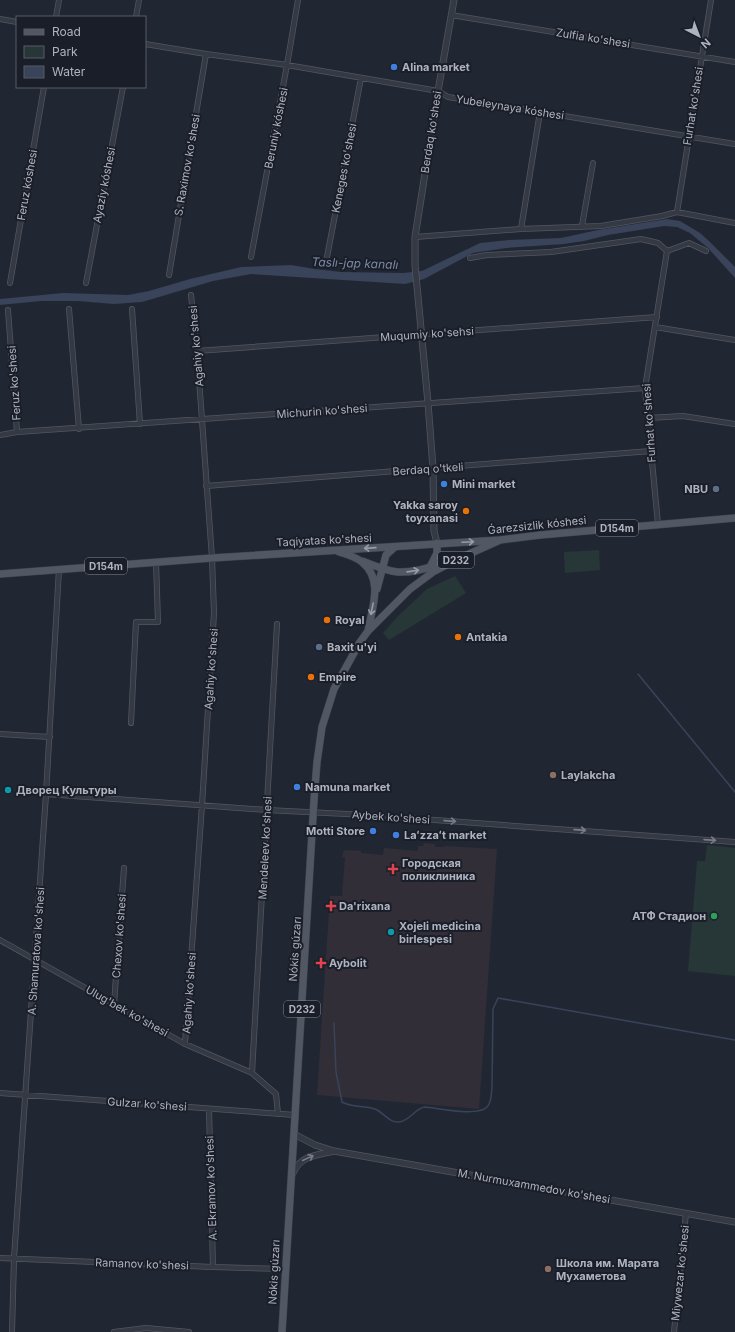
<svg xmlns="http://www.w3.org/2000/svg" width="735" height="1332" viewBox="0 0 735 1332" font-family="Inter,sans-serif">
	<rect width="100%" height="100%" fill="#212732"/>
	<path fill="#312e38" d="M424,843L435,844V847H445V846L497,849L479,1109L317,1095L330,896H342L345,858L342,857L344,850L361,851V853L383,855L384,848L418,851V846H423Z"/>
	<path fill="#273637" d="M599,550L600,570L565,573L564,552Z
		M455,576L466,593L389,640L383,633L397,617L427,589Z
		M707,845L735,848V976L688,971L697,861H705Z"/>
	<path fill="#39435a" d="M667,219L680,221L700,233L710,242L735,267V278L708,248L690,233L677,227L664,226L608,235L584,241L564,244L506,248L473,253L424,279L405,284L251,274L213,281L142,302L114,304L78,301H41L0,305V299L63,293L128,295L149,291L190,279L241,267L291,265L315,269L341,272L403,273L422,271L480,243L509,240L561,238L598,230Z"/>
	<g fill="none" stroke-linecap="round" stroke-linejoin="round">
		<path stroke="#39435a" stroke-width="1.5" d="M638,674L735,792
			M334,1023L336,1072L342,1102C352,1108 364,1105 375,1109C383,1112 389,1123 399,1122C410,1121 415,1108 425,1107C439,1108 477,1117 487,1107C492,1102 491,1094 492,1088L493,1009L498,998L735,1040"/>
		<defs>
			<path id="minor" d="M451,15L735,62
				M56,17L59,0
				M136,17L139,0
				M0,19L17,22
				M145,44L206,54L287,65L438,91L448,97L735,144
				M677,212L711,0
				M582,226L593,163
				M521,229L540,112
				M415,237L521,229L601,226L662,216L677,212L735,223
				M667,251L689,243L706,251
				M251,257L287,65L298,0
				M327,257L361,78
				M470,258L487,255L551,252L641,239L658,243L667,251
				M169,275L206,54
				M10,283L44,87
				M86,283L123,87
				M69,309L79,429
				M132,309L140,424
				M8,310L17,432
				M655,327L735,340
				M197,351L657,317
				M648,418L683,416L735,424
				M0,435L17,432L645,388
				M206,486L651,451
				M658,524L645,388L667,251
				M131,723L136,622H158L156,562
				M0,734L50,737
				M46,794L267,810L366,815L735,842
				M0,940L185,1044L252,1073L276,1094L278,1114
				M114,1004L124,868
				M185,1044L202,805L214,613L212,558L197,351L191,295
				M252,1073L277,624
				M0,1093L295,1115
				M209,1109L213,1267
				M0,1258L213,1267L285,1269
				M12,1332L14,1258L46,794L59,569
				M114,1332L146,1328L189,1332
				M674,1332L686,1213"/>
			<path id="tertiary" d="M437,543L434,531L433,468L428,403L415,265V237L438,91L454,0
				M294,1134L315,1145L334,1151L735,1222
				M293,1173C300,1156 317,1155 334,1151"/>
			<path id="primary" d="M339,552C346,554 356,557 362,562C384,580 372,608 368,631
				M362,561C373,565 386,571 398,572C414,573 430,567 444,563
				M430,567L437,553V543
				M0,574L212,558L500,540L540,535L735,518
				M377,589L386,555L395,547
				M282,1332L314,800L317,762L322,727L334,689L360,642L368,631L410,589L433,572L458,559L500,540"/>
		</defs>
		<use href="#minor" stroke="#525661" stroke-width="6"/>
		<use href="#tertiary" stroke="#525661" stroke-width="7"/>
		<use href="#primary" stroke="#3e424d" stroke-width="8"/>
		<use href="#minor" stroke="#343943" stroke-width="4.5"/>
		<use href="#tertiary" stroke="#343943" stroke-width="5.5"/>
		<use href="#primary" stroke="#525863" stroke-width="7"/>
	</g>
	<defs><path id="oneway-shaft" d="M-6 0H5M1.5-3L5.5 0L1.5 3" fill="none" stroke-width="1.6" stroke-linecap="round" stroke-linejoin="round"/></defs>
	<g stroke="#989ca9">
		<use href="#oneway-shaft" transform="translate(468 542) rotate(-3)"/>
		<use href="#oneway-shaft" transform="translate(370 548) rotate(176)"/>
		<use href="#oneway-shaft" transform="translate(413 571) rotate(-8)"/>
		<use href="#oneway-shaft" transform="translate(372 609) rotate(101)"/>
	</g>
	<g stroke="#787c88">
		<use href="#oneway-shaft" transform="translate(450 821) rotate(4)"/>
		<use href="#oneway-shaft" transform="translate(580 830) rotate(4)"/>
		<use href="#oneway-shaft" transform="translate(710 840) rotate(4)"/>
		<use href="#oneway-shaft" transform="translate(308 1158) rotate(-25)"/>
	</g>
	<g fill="#3f7fe0" stroke="#1a1e28" stroke-width="1.5">
		<circle cx="394" cy="67" r="4"/>
		<circle cx="444" cy="484" r="4"/>
		<circle cx="297" cy="787" r="4"/>
		<circle cx="373" cy="831" r="4"/>
		<circle cx="396" cy="835" r="4"/>
	</g>
	<g fill="#5c6f8a" stroke="#1a1e28" stroke-width="1.5">
		<circle cx="716" cy="489" r="4"/>
		<circle cx="319" cy="647" r="4"/>
	</g>
	<g fill="#e8710a" stroke="#1a1e28" stroke-width="1.5">
		<circle cx="466" cy="511" r="4"/>
		<circle cx="327" cy="620" r="4"/>
		<circle cx="458" cy="637" r="4"/>
		<circle cx="311" cy="677" r="4"/>
	</g>
	<g fill="#8d6e63" stroke="#1a1e28" stroke-width="1.5">
		<circle cx="553" cy="775" r="4"/>
		<circle cx="548" cy="1269" r="4"/>
	</g>
	<g fill="#0f9aa8" stroke="#1a1e28" stroke-width="1.5">
		<circle cx="8" cy="790" r="4"/>
		<circle cx="391" cy="932" r="4"/>
	</g>
	<g fill="#e0444e" stroke="#1a1e28" stroke-width="1.5">
		<path d="M391 863h4v4h4v4h-4v4h-4v-4h-4v-4h4z"/>
		<path d="M329 900h4v4h4v4h-4v4h-4v-4h-4v-4h4z"/>
		<path d="M319 957h4v4h4v4h-4v4h-4v-4h-4v-4h4z"/>
	</g>
	<circle fill="#2e9e5b" stroke="#1a1e28" stroke-width="1.5" cx="714" cy="916" r="4"/>
	<g text-anchor="middle" dominant-baseline="central" stroke-width="4" stroke-linejoin="round" paint-order="stroke">
		<g fill="#1a1e28" stroke="#828692" stroke-width="1">
			<rect x="596" y="520" width="42" height="16" rx="3"/>
			<rect x="438" y="552" width="36" height="16" rx="3"/>
			<rect x="85" y="558" width="42" height="16" rx="3"/>
			<rect x="284" y="1001" width="36" height="16" rx="3"/>
		</g>
		<g font-size="10" font-weight="bold" fill="#afb3c0">
			<text x="617" y="528">D154m</text>
			<text x="456" y="560">D232</text>
			<text x="106" y="566">D154m</text>
			<text x="302" y="1009">D232</text>
		</g>
		<g font-size="11" fill="#afb3c0" stroke="#1a1e28">
			<text transform="translate(593 38) rotate(9)">Zulfia ko'shesi</text>
			<text transform="translate(693 106) rotate(-81)">Furhat ko'shesi</text>
			<text transform="translate(510 107) rotate(9)">Yubeleynaya kóshesi</text>
			<text transform="translate(276 128) rotate(-79)">Beruniy kóshesi</text>
			<text transform="translate(431 132) rotate(-81)">Berdaq ko'shesi</text>
			<text transform="translate(187 165) rotate(-80)">S. Raximov ko'shesi</text>
			<text transform="translate(344 168) rotate(-79)">Keneges ko'shesi</text>
			<text transform="translate(27 185) rotate(-80)">Feruz kóshesi</text>
			<text transform="translate(104 185) rotate(-79)">Ayaziy kóshesi</text>
			<text transform="translate(427 334) rotate(-4)">Muqumiy ko'sehsi</text>
			<text transform="translate(196 346) rotate(-95)">Agahiy ko'shesi</text>
			<text transform="translate(14 383) rotate(-94)">Feruz ko'shesi</text>
			<text transform="translate(322 411) rotate(-4)">Michurin ko'shesi</text>
			<text transform="translate(649 423) rotate(-94)">Furhat ko'shesi</text>
			<text transform="translate(428 469) rotate(-4)">Berdaq o'tkeli</text>
			<text transform="translate(537 525) rotate(-6)">Ǵarezsizlik kóshesi</text>
			<text transform="translate(324 540) rotate(-3)">Taqiyatas ko'shesi</text>
			<text transform="translate(211 669) rotate(-86)">Agahiy ko'shesi</text>
			<text transform="translate(391 817) rotate(4)">Aybek ko'shesi</text>
			<text transform="translate(265 848) rotate(-87)">Mendeleev ko'shesi</text>
			<text transform="translate(119 936) rotate(-86)">Chexov ko'shesi</text>
			<text transform="translate(295 949) rotate(-86)">Nókis gúzarı</text>
			<text transform="translate(36 951) rotate(-86)">A. Shamuratova ko'shesi</text>
			<text transform="translate(189 993) rotate(-86)">Agahiy ko'shesi</text>
			<text transform="translate(127 1011) rotate(29)">Ulug'bek ko'shesi</text>
			<text transform="translate(147 1104) rotate(4)">Gulzar ko'shesi</text>
			<text transform="translate(534 1186) rotate(10)">M. Nurmuxammedov ko'shesi</text>
			<text transform="translate(211 1188) rotate(-92)">A. Ekramov ko'shesi</text>
			<text transform="translate(142 1264) rotate(2)">Ramanov ko'shesi</text>
			<text transform="translate(274 1272) rotate(-87)">Nókis gúzarı</text>
			<text transform="translate(680 1273) rotate(-84)">Miywezar ko'shesi</text>
		</g>
		<g font-size="11" font-weight="bold" fill="#afb3c0" stroke="#1a1e28" text-anchor="start">
			<text x="402" y="67">Alina market</text>
			<text x="452" y="484">Mini market</text>
			<text x="708" y="489" text-anchor="end">NBU</text>
			<text x="458" y="505" text-anchor="end">Yakka saroy<tspan x="458" dy="13">toyxanasi</tspan></text>
			<text x="335" y="620">Royal</text>
			<text x="466" y="637">Antakia</text>
			<text x="327" y="647">Baxit u'yi</text>
			<text x="319" y="677">Empire</text>
			<text x="561" y="775">Laylakcha</text>
			<text x="305" y="787">Namuna market</text>
			<text x="16" y="790">Дворец Культуры</text>
			<text x="365" y="831" text-anchor="end">Motti Store</text>
			<text x="404" y="835">Laʻzzaʻt market</text>
			<text x="402" y="863">Городская<tspan x="402" dy="13">поликлиника</tspan></text>
			<text x="339" y="906">Da'rixana</text>
			<text x="706" y="916" text-anchor="end">АТФ Стадион</text>
			<text x="399" y="926">Xojeli medicina<tspan x="399" dy="13">birlespesi</tspan></text>
			<text x="329" y="963">Aybolit</text>
			<text x="556" y="1263">Школа им. Марата<tspan x="556" dy="13">Мухаметова</tspan></text>
		</g>
		<g font-size="12" font-style="italic" fill="#7b88a5" stroke="#1a1e28">
			<text transform="translate(355 263) rotate(2)">Taslı-jap kanalı</text>
		</g>
	</g>
	<rect x="16" y="16" width="130" height="72" fill="#1a1e28" stroke="#565a65"/>
	<rect x="24" y="29" width="20" height="6" fill="#525863" stroke="#565a65"/>
	<text x="52" y="36" font-size="12" fill="#afb3c0">Road</text>
	<rect x="24" y="46" width="20" height="12" fill="#273637" stroke="#565a65"/>
	<text x="52" y="56" font-size="12" fill="#afb3c0">Park</text>
	<rect x="24" y="66" width="20" height="12" fill="#39435a" stroke="#565a65"/>
	<text x="52" y="76" font-size="12" fill="#afb3c0">Water</text>
	<g transform="translate(699 36) rotate(138)" stroke="#1a1e28" stroke-width="3" paint-order="stroke">
	<path d="M0-3L7 15L0 10L-7 15Z" fill="#afb3c0"/>
	<text y="-6" font-size="11" font-weight="bold" text-anchor="middle" fill="#afb3c0">N</text>
	</g>
</svg>
